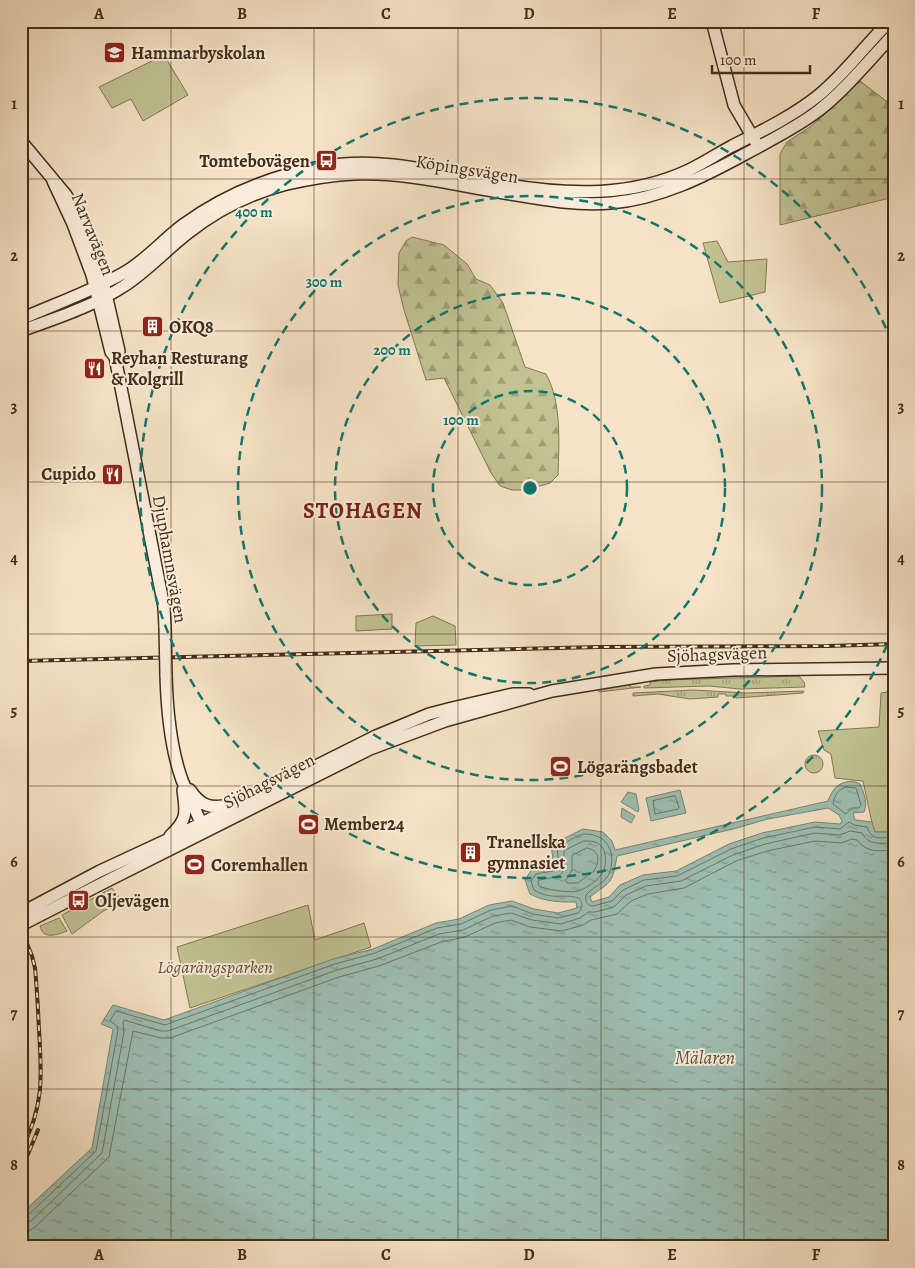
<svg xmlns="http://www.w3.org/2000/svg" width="915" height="1268" viewBox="0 0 915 1268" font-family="Alegreya,serif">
	<defs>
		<pattern id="grass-tufts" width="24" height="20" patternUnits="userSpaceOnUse" patternTransform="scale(1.25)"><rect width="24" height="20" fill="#c1c393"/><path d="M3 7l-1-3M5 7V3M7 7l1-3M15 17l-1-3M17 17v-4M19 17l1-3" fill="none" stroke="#9e9f77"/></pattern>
		<pattern id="forest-firs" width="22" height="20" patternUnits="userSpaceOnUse" patternTransform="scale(1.25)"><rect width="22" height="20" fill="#c1c393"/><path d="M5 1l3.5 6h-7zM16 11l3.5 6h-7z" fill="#9e9f77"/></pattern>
		<pattern id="water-ripples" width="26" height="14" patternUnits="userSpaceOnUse" patternTransform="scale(1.25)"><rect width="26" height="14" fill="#9dbfb3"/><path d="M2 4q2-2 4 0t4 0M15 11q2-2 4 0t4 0" fill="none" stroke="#829b91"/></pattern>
	</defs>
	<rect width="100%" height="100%" fill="#f7e4c7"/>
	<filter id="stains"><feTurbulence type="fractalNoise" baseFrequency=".004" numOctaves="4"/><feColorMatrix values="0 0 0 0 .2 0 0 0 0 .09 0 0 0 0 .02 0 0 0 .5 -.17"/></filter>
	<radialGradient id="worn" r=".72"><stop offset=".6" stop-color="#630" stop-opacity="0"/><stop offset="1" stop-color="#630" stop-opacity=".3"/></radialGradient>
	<path fill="url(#grass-tufts)" stroke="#827856" d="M799,676L804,682L805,687L740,689L709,686L644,688V686L650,685V682L667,680Z
		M630,684V687H641L599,692L597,688Z
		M693,690L747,693L804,691L803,693L736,698L735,696H726V694H718V697L690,699L658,694L633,696V693Z
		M805 764a9 9 0 1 1 18 0a9 9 0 1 1-18 0Z"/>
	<path fill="url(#forest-firs)" stroke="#827856" d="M860,81L894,107V197L780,225V154L787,142L810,127L834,106Z
		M412,237L444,245L467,264L476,279L490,285L503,303L525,367L546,374C562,403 559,443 558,475L550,483L526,490H512L500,486L491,473L444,378L426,380L404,310L398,285L399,253L406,241Z"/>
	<path fill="#c1c393" stroke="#827856" d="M164,55L188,95L143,121L131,99L112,108L99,87Z
		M717,241L728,262L767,259L765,292L720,303L703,243Z
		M392,614V629L356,631V616Z
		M433,616L455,626L456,645L415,646L416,623Z
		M894,691V832H874L863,781L835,778L831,754L824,750L818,731L879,727L881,693Z
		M112,888L122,901L102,912L72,934L62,915Z
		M308,905L315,940L364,923L371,947L190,1008L177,947Z
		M59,918L67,931C56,935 43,940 40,926Z"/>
	<path fill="url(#water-ripples)" stroke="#798475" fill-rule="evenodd" d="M853,781L860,784C864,793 868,803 864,812L853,813L855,820L872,822L875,832H894V1247H21V1214L92,1148L113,1029L101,1024L113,1005L164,1020L333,959L373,949L436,923L459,919L489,905L512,901L534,909L558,913L577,908L576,902C559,902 545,902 530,894L525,880L532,869L554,866L551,845L583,829L603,832L612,841L615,850L828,801C833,788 838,782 853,781ZM828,808L839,815L842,821L840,824L815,822L762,833L729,844L676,871L643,875L620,885L609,897L592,902L590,897C612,880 612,885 617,856L733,829L768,819Z
		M680,790L686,813L651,821L646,798Z
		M628,792L636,794L639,810L638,812L621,802Z
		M622,808L635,816L631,823L621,817Z"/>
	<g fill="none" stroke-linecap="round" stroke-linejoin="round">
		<path stroke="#707666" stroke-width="1" d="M846,787L856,788L861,805L859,808H852L846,814L833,804C835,795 837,790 846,787Z
			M675,796L679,807L678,809L655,814L653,801Z
			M584,841C589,841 595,841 599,844C608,850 607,869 600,876C597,881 586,888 581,890C574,894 547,890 539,886L538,882L539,880C567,875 563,878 564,851Z
			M587,848C600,850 600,861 594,871L578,883H567L566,880L572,870V856Z
			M21,1218L27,1216L96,1151L118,1030L117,1026L110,1021L116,1011L165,1025L335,964L375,953L437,928L461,924L491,910L512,906L533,914L558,918L578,913C583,909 583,902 579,898C562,893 553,901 534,890L531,881L536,874L557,870L559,865L557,848C565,843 577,835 585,834C607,834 616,852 610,871C606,884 593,886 586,895C585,901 587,906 593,906L612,901L623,890L644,880L677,876L731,849L763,838L815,827L840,829L849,822L854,825L867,827C873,842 879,837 894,837
			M21,1224L31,1221L102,1153L124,1032L123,1023L124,1020L161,1031H168L337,970L377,959L439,934L463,930L493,916L511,913L532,920L561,924L580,918L588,912H595L614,907L626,895L646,886L681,881L733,855L765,844L815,833L840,835L850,831L862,833C869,846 880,843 894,843
			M21,1232L29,1231L35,1227L109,1157L133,1031L161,1038H170L339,977L379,966L441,942L465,937L495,923L511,920L530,927L562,931L583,925L591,920L617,914L631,901L648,894L684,888L736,861L767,851L815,841L841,843L852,839L857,840C867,853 879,851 894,850"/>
		<defs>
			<path id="secondary" d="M712,21L734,105L755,141
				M21,141L66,195L81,221L100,268L119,351L115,357
				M53,181L73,224L92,275L111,352L115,357L164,607L165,627
				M21,319C57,303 93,291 127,271C148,258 164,239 183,225C224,195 271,176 321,167C383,155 447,175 508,185C569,195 632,197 689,170C704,163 717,154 732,146C762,131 793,116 819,95C846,73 865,45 890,21
				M21,331C56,318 92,307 124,286C147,271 166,250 188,233C217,210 251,193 287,184C309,179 332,175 355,174C405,172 455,185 504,193C540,199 575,206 611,203C660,199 705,176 747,153C771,140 797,127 818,111C846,89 869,60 894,34
				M166,675C167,710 170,747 182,780C189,797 197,813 204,830
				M190,790C201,806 210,809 229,805
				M170,836C188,819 186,813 183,790
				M21,913L100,871L184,832L376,736L429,714L452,708L513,694H529
				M21,925L105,882L370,749L445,721L552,691L656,674L733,670L894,668"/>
		</defs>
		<use href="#secondary" stroke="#442c19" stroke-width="14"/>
		<use href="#secondary" stroke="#faeddb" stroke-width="11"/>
		<defs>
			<path id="rail" d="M21,661L598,647L828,646L894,644
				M21,929L32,956L35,968C37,989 38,1009 39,1030C42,1077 44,1107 21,1150
				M21,1171L38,1130"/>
		</defs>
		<use href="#rail" stroke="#442c19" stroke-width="4"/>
		<use href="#rail" stroke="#faeddb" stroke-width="2" stroke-dasharray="5.5" stroke-linecap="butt"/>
		<defs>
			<path id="secondary-bridge" d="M165,627L166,675"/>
		</defs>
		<use href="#secondary-bridge" stroke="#442c19" stroke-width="14" stroke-linecap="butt"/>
		<use href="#secondary-bridge" stroke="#faeddb" stroke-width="11"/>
	</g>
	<path fill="none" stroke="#442c19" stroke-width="1" stroke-opacity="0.55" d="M171,21V1247M314,21V1247M458,21V1247M601,21V1247M744,21V1247M21,179H894M21,331H894M21,482H894M21,634H894M21,786H894M21,937H894M21,1089H894"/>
	<g fill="none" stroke="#0f766e" stroke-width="2.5" stroke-dasharray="9 6">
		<circle cx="530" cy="488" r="97"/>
		<circle cx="530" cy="488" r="195"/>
		<circle cx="530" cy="488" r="292"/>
		<path d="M893 631A390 390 0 1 1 893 345"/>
	</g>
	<defs>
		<symbol id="school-square" viewBox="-11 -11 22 22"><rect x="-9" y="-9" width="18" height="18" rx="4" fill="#8f2418" stroke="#faeddb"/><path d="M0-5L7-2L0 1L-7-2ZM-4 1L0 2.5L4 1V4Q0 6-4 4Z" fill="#fff"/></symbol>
		<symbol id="bus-square" viewBox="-11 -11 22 22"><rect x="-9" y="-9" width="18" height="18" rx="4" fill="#8f2418" stroke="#faeddb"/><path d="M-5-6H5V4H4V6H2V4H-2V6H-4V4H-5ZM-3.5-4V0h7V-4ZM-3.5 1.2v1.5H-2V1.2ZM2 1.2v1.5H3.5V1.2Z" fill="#fff"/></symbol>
		<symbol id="building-square" viewBox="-11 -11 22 22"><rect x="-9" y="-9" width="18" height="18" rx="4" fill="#8f2418" stroke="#faeddb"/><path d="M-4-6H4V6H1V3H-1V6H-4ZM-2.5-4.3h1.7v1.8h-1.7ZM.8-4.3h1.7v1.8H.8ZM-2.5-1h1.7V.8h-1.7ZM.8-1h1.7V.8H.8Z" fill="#fff"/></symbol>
		<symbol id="restaurant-square" viewBox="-11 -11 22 22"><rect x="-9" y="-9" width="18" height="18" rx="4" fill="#8f2418" stroke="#faeddb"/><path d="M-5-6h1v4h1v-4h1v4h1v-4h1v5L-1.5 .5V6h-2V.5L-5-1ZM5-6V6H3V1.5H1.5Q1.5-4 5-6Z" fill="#fff"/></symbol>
		<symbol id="stadium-square" viewBox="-11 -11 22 22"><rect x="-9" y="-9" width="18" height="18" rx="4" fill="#8f2418" stroke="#faeddb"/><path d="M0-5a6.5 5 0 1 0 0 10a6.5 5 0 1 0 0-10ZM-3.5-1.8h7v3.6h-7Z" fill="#fff"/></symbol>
	</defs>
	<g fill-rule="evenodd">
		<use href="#school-square" x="102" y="40" width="25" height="25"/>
		<use href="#bus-square" x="314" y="148" width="25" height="25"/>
		<use href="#building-square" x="140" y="314" width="25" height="25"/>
		<use href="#restaurant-square" x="82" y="356" width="25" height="25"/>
		<use href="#restaurant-square" x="100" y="462" width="25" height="25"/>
		<use href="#stadium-square" x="548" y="754" width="25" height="25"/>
		<use href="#stadium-square" x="296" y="812" width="25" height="25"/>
		<use href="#building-square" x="458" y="840" width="25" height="25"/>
		<use href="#stadium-square" x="182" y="852" width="25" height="25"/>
		<use href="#bus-square" x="66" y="888" width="25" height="25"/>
	</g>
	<g text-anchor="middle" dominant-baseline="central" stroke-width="4" stroke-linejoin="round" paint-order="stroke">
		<g font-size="18" font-weight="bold" fill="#442c19" stroke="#faeddb" text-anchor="start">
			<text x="131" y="53">Hammarbyskolan</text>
			<text x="310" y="161" text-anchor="end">Tomtebovägen</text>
			<text x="169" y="327">OKQ8</text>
			<text x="111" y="358">Reyhan Resturang<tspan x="111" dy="21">&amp; Kolgrill</tspan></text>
			<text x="96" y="474" text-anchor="end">Cupido</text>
			<text x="577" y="767">Lögarängsbadet</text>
			<text x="324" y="824">Member24</text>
			<text x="487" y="842">Tranellska<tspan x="487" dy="21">gymnasiet</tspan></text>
			<text x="211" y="865">Coremhallen</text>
			<text x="95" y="901">Oljevägen</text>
		</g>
		<g font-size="18" fill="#442c19" stroke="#faeddb">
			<text transform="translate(467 169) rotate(9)">Köpingsvägen</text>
			<text transform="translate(93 234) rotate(68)">Narvavägen</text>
			<text transform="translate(170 559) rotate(80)">Djuphamnsvägen</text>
			<text transform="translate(717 654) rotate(-2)">Sjöhagsvägen</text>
			<text transform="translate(269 781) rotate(-27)">Sjöhagsvägen</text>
		</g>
		<g font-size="18" font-style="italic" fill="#635238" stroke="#faeddb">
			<text x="215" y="967">Lögarängsparken</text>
		</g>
		<g font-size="19" font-style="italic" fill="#5a5140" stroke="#faeddb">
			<text x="705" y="1058">Mälaren</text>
		</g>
		<g font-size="22" font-weight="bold" letter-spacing="1" fill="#7a1f14" stroke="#faeddb">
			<text x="363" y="511">STOHAGEN</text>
		</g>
	</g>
	<circle cx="530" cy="488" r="8" fill="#0f766e" stroke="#faeddb" stroke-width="2.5"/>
	<g font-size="15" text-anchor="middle" font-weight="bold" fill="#0f766e" stroke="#faeddb" stroke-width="4" stroke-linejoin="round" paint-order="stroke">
		<text x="254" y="217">400 m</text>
		<text x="324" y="287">300 m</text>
		<text x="392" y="355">200 m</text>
		<text x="461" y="425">100 m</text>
	</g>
	<rect width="915" height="1268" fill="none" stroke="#f7e4c7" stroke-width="55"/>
	<path d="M712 65v8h98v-8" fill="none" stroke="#442c19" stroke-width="2.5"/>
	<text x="720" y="65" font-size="15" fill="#442c19" stroke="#faeddb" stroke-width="4" paint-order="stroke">100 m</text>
	<rect x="28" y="28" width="860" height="1212" fill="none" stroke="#442c19" stroke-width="2"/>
	<g font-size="16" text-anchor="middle" font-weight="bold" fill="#442c19">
		<text x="99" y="19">A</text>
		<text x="242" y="19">B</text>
		<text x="386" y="19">C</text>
		<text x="529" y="19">D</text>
		<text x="672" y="19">E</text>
		<text x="816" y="19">F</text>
		<text x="14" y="109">1</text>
		<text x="901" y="109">1</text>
		<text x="14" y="261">2</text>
		<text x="901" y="261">2</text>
		<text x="14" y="412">3</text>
		<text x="901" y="412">3</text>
		<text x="14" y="564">4</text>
		<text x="901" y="564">4</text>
		<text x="14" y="716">5</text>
		<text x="901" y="716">5</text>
		<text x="14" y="867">6</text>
		<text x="901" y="867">6</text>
		<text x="14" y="1019">7</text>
		<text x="901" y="1019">7</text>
		<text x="14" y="1170">8</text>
		<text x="901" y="1170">8</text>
		<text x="99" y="1260">A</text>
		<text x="242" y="1260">B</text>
		<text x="386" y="1260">C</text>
		<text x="529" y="1260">D</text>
		<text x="672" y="1260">E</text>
		<text x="816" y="1260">F</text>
	</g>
	<rect width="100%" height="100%" filter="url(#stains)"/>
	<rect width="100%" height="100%" fill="url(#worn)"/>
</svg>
